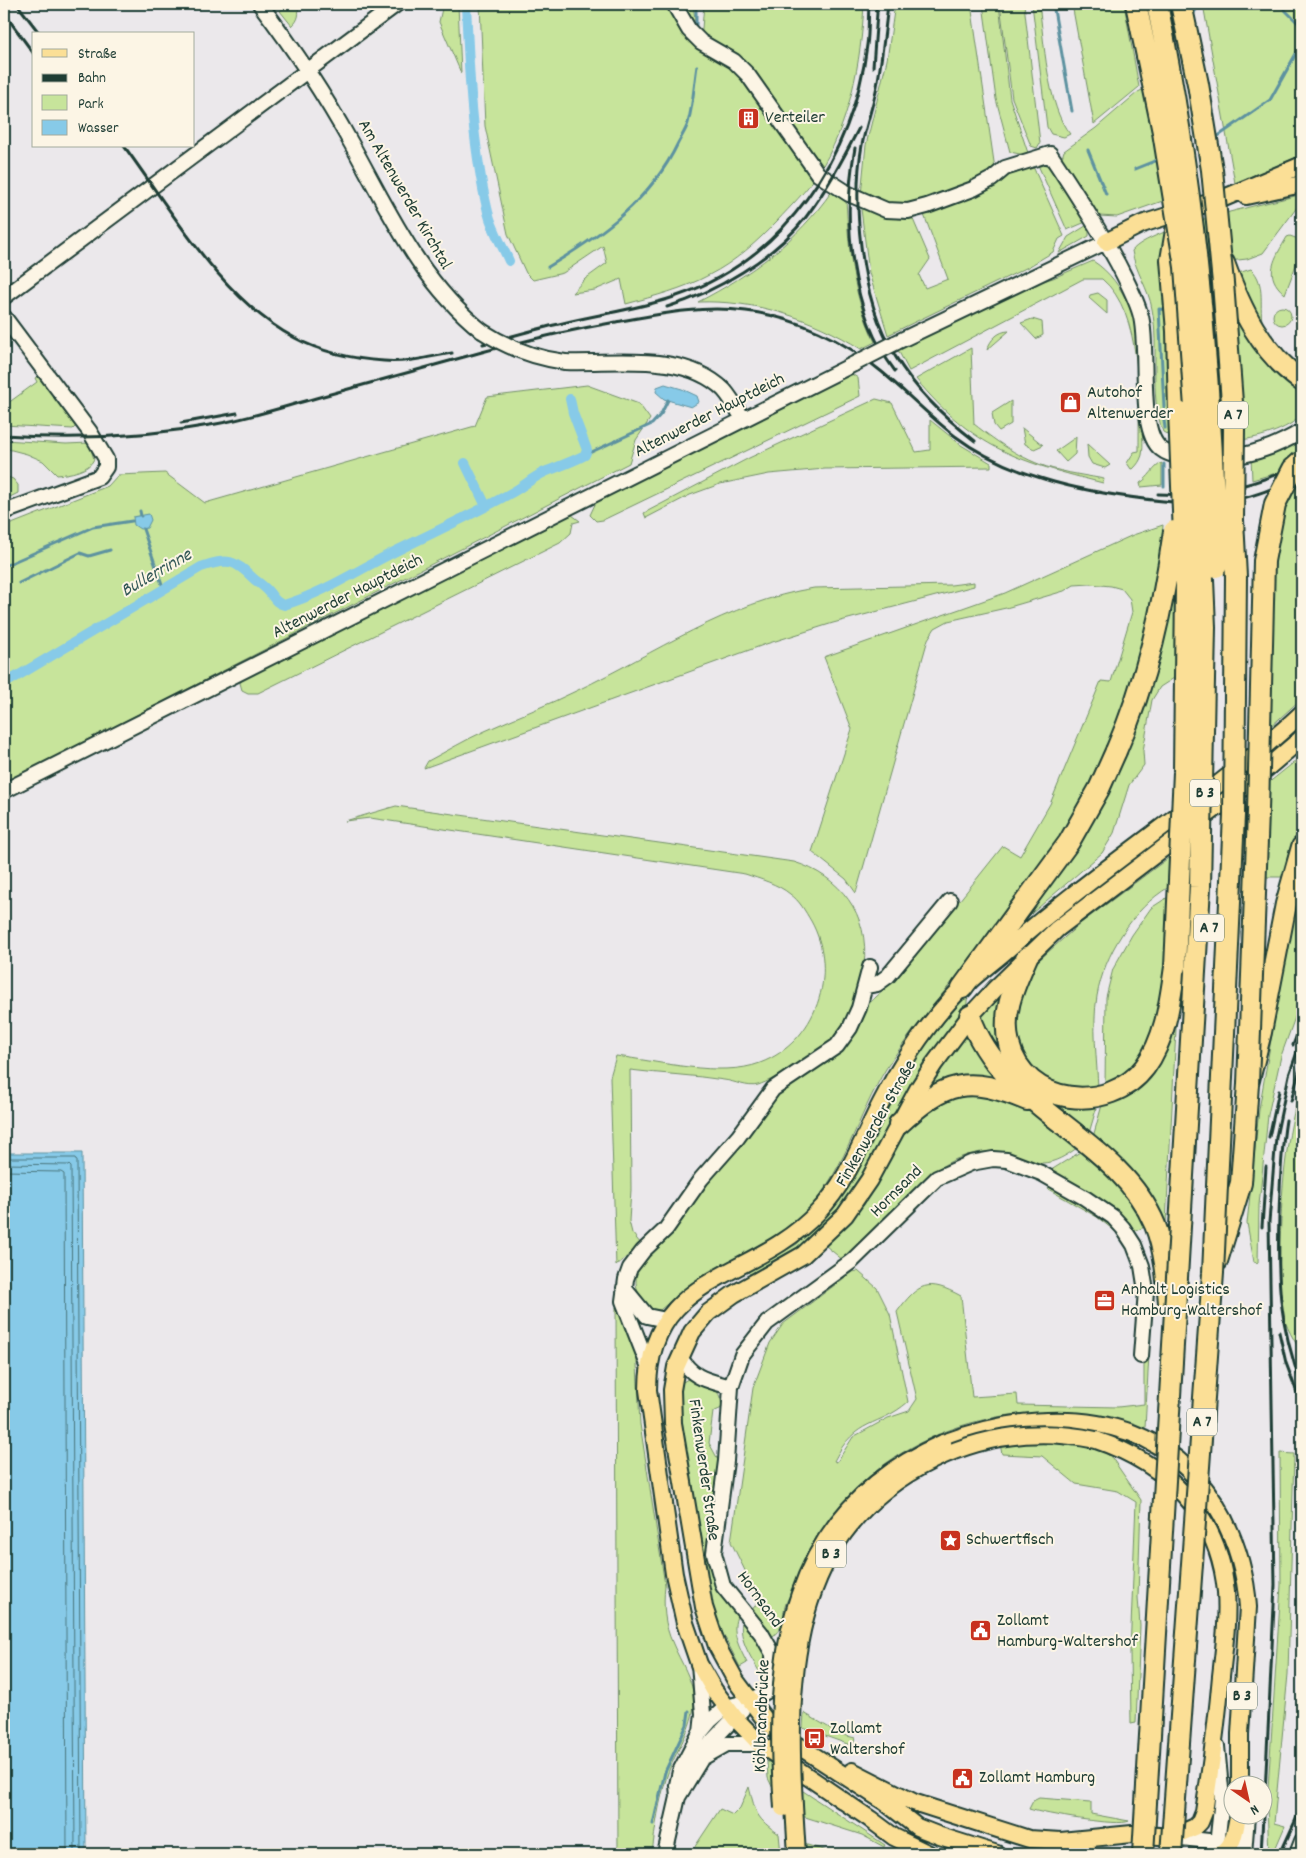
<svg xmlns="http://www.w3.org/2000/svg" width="1306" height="1858" viewBox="0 0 1306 1858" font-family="Dekko,sans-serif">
	<rect width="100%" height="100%" fill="#ebe8eb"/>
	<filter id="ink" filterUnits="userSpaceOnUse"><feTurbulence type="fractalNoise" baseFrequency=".02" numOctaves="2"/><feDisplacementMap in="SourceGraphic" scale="10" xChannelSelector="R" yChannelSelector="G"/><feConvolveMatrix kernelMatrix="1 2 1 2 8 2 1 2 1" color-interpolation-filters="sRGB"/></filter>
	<g filter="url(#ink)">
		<path fill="#c7e49b" stroke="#739068" d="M291,4H297C300,13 299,20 292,26L280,11Z
			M443,4H458L461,73L439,22Z
			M480,4H669L701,41L704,4H864C861,62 850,125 817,175C806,191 791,206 777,221C758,241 735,262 709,275C683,289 655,296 626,304L621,279L595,290L572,293L585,279L607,263L603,246L563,273L533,280L526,273L508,234L485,126Z
			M678,4H693L695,20L691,25Z
			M895,4H971L995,169L981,181L895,210L861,195L866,145L887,60Z
			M983,4H999L1010,99L1029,156L1010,152L996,99Z
			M1000,4H1024L1040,143L1037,148L1031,146L1029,141L1012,98Z
			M1032,4H1039C1044,39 1047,107 1070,134L1064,137L1051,134L1047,127Z
			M1072,4H1124L1139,87L1094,124Z
			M1203,4H1302V155L1235,183Z
			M1175,74L1194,190L1117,217L1099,216L1064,169L1061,161L1064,151L1096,128L1138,92Z
			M1031,162L1064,236L1059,239L1053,252L1028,267L888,335L869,273L861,209L912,217L930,259L919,275L925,288L948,279L923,212Z
			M1042,163L1051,168L1088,221L1067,230L1038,165Z
			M832,191L846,199C849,253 852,293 875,342L861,349C812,318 756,300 698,302C752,274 797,241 832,191Z
			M1299,195L1301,202L1263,253L1247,259L1193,265L1174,438L1163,432C1148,393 1160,349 1152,309C1149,289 1135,271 1132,251C1148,228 1268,203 1299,195Z
			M1089,224V236L1059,253L1068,237Z
			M1290,236L1301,240L1302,249L1285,294C1262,275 1275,258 1287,237Z
			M1093,261C1110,272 1121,288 1129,306C1144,341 1141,383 1141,420C1142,432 1144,444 1142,455C1140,461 1138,464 1134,468L1131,469L1127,463L1134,452L1139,451C1139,401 1143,313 1102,279H1083L909,371L898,350L1024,287L1053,278Z
			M1251,269C1267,283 1258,309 1263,325C1269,344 1288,356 1302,369V416C1279,434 1254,439 1226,442L1213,281Z
			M1098,293L1107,300V314L1089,298L1090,295Z
			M1273 316a9 9 0 1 1 18 0a9 9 0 1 1-18 0Z
			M1032,319L1042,322L1043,335L1036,339L1021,323Z
			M1009,331L987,350C990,340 998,331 1009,331Z
			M971,348L974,424C998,443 1027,463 1058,470C1073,474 1089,476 1104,479L1103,483C1019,462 973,448 916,379Z
			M850,373L858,378L860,396L603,520L596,521L590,515L598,498Z
			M40,375L77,425L73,429L4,425V406L37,382L35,378Z
			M587,385L639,404L650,419L636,440L629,463L4,783V527L108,486L118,475L165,473L205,503L475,426L487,397Z
			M876,399L892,403L916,452L930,450V420L961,445L991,463V467L825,469L769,474L720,484L690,495L646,518L644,513L749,458Z
			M1011,401V424L999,431L994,425L992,413Z
			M1022,428L1043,445L1034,449L1025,444Z
			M1302,436V448L1280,472L1252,480L1251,456Z
			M1076,437L1075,454L1066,462L1056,451Z
			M4,440L66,444L89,443L94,459C89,471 69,474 57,475L43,461L27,454L4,448Z
			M1087,444L1110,465L1105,468L1092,464L1088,457Z
			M1162,463V485L1141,487L1140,483C1149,478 1153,467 1162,463Z
			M5,476L13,479L18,485V493L4,500Z
			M1302,481V698L1268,729V643L1276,524L1288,487Z
			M572,515L580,521L573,523L571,533L560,543L258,693H248L242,690L240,683L243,678L563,516Z
			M1163,525C1158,606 1135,689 1103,763C1095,781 1084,798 1075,815C1067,830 1060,847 1049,861C1001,930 941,989 893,1058C860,1106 848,1166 808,1210C780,1239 731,1258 697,1279C683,1288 673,1300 660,1310L648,1309C637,1294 632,1283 640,1264L775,1097L790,1081L826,1060L864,1008L899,976L1003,846L1020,856L1050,804L1101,681L1111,682L1132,612L1130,599L1122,589L1111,586L1090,584L1074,585L1064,591L1006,608L948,621L935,628L928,639L856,893L846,879L812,852L852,729L824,657L1005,593L1133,535Z
			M1176,578H1178L1174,678L1160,687L1152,700L1143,751L1144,765L1129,785L1114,833L1102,853L1017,926L1147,696L1171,612Z
			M974,582V586L833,623L766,644L424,768L428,761C447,751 465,740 485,731C516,717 548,705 578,690C655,653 728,602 814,588L951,585Z
			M1302,756V822L1283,877H1264L1267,784Z
			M396,806L794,862C840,876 870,914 864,965C863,973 860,982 857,990C853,1007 847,1025 836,1039C825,1051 774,1080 758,1085C748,1088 734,1081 724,1080C693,1075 661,1074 630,1070L631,1190L629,1221L632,1233L641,1244L616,1266L610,1077L616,1056C658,1061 721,1078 760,1063C816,1042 840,973 811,921C805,911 800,901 790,894C778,884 760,879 745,874L370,818L345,821Z
			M1171,856L1169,887C1133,908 1104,955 1097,996C1092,1026 1097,1059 1098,1089L1085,1091L1041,1081L1013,1041L1015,999L1023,979L1039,960L1081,923Z
			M1302,878V998L1281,1056L1268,1115L1259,1205L1258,1263L1254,1262L1247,1223L1259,1110L1293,911Z
			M1171,895C1167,948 1169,1011 1140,1058C1132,1071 1118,1080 1105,1087L1106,997L1113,969L1132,935L1151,908Z
			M1010,981L1000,1029L1055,1100C1068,1110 1081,1108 1097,1106L1089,1133L1063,1115L1004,1062L979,1013Z
			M968,991L966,1013L906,1094L860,1180L846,1200L833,1217L799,1246L750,1274L748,1272L797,1244L835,1206L864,1159L911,1064Z
			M1177,1010L1166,1224C1148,1187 1124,1163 1093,1137L1102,1105L1121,1098L1133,1090Z
			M968,1026L1009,1084L918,1096Z
			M1302,1082V1344L1297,1345C1293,1338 1288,1330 1285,1321C1278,1301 1279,1274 1280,1253C1281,1195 1285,1137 1302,1082Z
			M981,1088L1037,1113L1077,1148C1067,1155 1055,1163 1042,1163C1031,1164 1023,1157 1013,1154C980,1144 936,1162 917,1189L844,1261L826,1246L864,1205L906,1129L926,1105Z
			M1080,1152C1108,1172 1129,1196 1145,1227L1130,1233L1048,1172Z
			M1050,1186L1073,1197L1118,1229L1116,1232L1097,1217L1048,1189Z
			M858,1271L877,1288L890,1314L908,1402C878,1428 856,1417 834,1461L837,1462L853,1437L888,1418L909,1411L917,1399L897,1312C918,1283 928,1278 961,1296L972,1397L1017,1394L1018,1405L1118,1407L1144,1404V1351L1151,1282L1153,1280L1145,1428C1116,1421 1088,1414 1059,1413C963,1408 863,1456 816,1541C811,1551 805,1562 801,1572C798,1579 797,1588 793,1594C791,1598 790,1595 788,1599C780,1613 788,1624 773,1636L751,1611L759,1601L758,1597L731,1542L753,1388L770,1343L783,1324L852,1272Z
			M616,1307L636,1344L640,1424L665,1585C663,1605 664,1625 673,1644C680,1661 694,1681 694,1701C694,1728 675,1751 667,1776C659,1801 655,1828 652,1854H618Z
			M688,1379C708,1385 720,1384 722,1408L713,1412L709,1443L720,1463L708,1561C713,1583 722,1599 738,1614C730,1631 739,1647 747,1663L740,1667L717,1622L710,1596L680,1409L681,1383Z
			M1052,1440L1097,1446L1112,1458L1141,1500L1138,1597L1140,1626L1136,1723L1131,1724L1130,1652L1136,1502L1118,1491L1076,1484L1042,1456L1002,1454L1000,1444Z
			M1280,1453L1294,1454L1288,1674L1274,1823L1285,1826L1273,1854H1269L1267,1805L1281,1585Z
			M743,1619C754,1634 778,1659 763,1678C754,1661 736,1639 743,1619Z
			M804,1713L840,1734L855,1738L853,1746L803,1728Z
			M767,1761L779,1769L776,1795L768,1778Z
			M749,1787C756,1814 756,1818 779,1834L781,1854H690L720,1809L733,1815L740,1808Z
			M800,1789L885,1845L884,1847L862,1835L802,1816Z
			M1039,1798L1091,1802V1814L1129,1821C1119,1827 1044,1814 1029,1809L1033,1801Z
			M804,1844L834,1853L805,1854Z"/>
		<path fill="#87cae8" stroke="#5d92a0" d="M665,384L682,389L697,396L699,402L691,407L664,399L656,392L657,387Z
			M149,514L151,520L147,528L140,529L134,525L133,517Z
			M4,1153H82L86,1854H4Z"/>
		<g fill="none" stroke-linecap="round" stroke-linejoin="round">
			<path stroke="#49757c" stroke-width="1" d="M4,1158H75L77,1161L81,1854
				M4,1164L69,1165L71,1167L75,1854
				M4,1171L61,1172L64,1174L67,1854"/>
			<path stroke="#5d92a0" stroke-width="3" d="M696,4V25
				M1053,4L1072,111
				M1194,13L1199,4
				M1214,139L1270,100L1302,43L1301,26L1279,4
				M1088,150L1106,194
				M1135,169L1160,159
				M548,267C600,236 651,200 678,143C681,137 686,130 688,123C693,105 694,85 697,66
				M1164,407L1159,309L1168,310
				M1164,420L1165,428
				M585,455L652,424L661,414L668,400
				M1164,464V486
				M140,511L141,516
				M143,529L164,590
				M4,566L93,527L132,521
				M19,583L80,553L89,556L110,550
				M653,1824L665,1772L687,1725L689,1711"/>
			<path stroke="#87cae8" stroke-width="10" d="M466,4C469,73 472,145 488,212C492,229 502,245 509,261
				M465,463L486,506
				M4,684L201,567C228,558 234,559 254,579C259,583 265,587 269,592C274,598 276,603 284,605C324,593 358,570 396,551C434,532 474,514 511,493C523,487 534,476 547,471C560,466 572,462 585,455L587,450L573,413L570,399"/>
			<defs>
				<path id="minor" d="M260,4C294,49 324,94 351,143C389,211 420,282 482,331
					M674,4L689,30L701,42L734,61L748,75L818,174L849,194L886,210L908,211L927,206L973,189L992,179L1005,168L1050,154C1074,190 1097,226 1118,264C1126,280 1135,296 1140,313C1150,344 1136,430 1161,449C1171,457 1192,459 1205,459C1239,459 1273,449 1302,431
					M4,297L397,4
					M4,317L90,432L106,459V467L99,477L4,512
					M895,343L1106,242
					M565,362C616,364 684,351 724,390C732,399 737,409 743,419
					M4,791L854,364
					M865,986L877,984L888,976L950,901
					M624,1288L647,1316L666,1320
					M680,1357C693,1379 707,1380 731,1387
					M648,1365L623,1301L626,1279L630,1268L643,1251L666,1229L701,1179L738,1137L773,1089L837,1046L850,1028L859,1008L870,967
					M699,1664L703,1714L701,1732
					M704,1757L727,1744H760
					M678,1797L712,1741L742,1710
					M1172,1837L1218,1842L1223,1846
					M665,1854L678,1797L677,1785L680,1771L700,1733L710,1721L726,1707L750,1701L774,1687L773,1654L761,1633L723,1586L714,1553L726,1461L731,1387L742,1355L767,1323L852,1261L937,1178L971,1163L993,1159L1007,1160L1041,1173L1085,1198L1113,1217L1123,1228L1134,1245L1142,1266L1146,1291L1141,1356
					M1216,1854L1222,1799L1217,1746
					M1244,1854L1247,1816
					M1297,1854L1302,1841"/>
				<path id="major" d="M1246,196L1302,184
					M1106,242L1142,224L1224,198L1302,165
					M943,1443C1001,1421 1072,1411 1132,1433C1203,1460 1243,1535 1248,1607L1240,1734V1786
					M852,1771L913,1802L1029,1839L1061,1841L1132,1834L1172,1837L1195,1827L1200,1822L1204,1812C1211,1767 1217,1722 1221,1676C1224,1649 1228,1620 1226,1592C1219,1514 1167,1464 1096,1440
					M929,1854L894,1837L870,1819L760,1744L735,1718L714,1690L699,1664L685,1623L674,1574L648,1390C648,1272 753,1282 818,1212C848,1181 862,1140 881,1103C900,1065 923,1030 952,998C969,979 991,964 1010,947C1104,864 1211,798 1302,713
					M997,1854L940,1836L917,1827L885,1802L782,1735L766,1721L736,1681L717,1646L704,1607L673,1423L672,1390L676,1367L692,1332L708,1313L734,1294L803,1255L845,1215L869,1180L918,1089L934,1064L970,1016L995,989L1057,929L1253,780L1302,738
					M1065,1854L1090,1841
					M1220,1854C1234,1847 1235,1831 1238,1816"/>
				<path id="highway" d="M1177,225L1171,260L1177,331L1179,412
					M1224,263C1241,310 1261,352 1302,381
					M1027,957C1015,985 1001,1012 1009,1044C1024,1106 1109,1115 1145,1067C1166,1038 1170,1001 1175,967
					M962,988L1069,842L1099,789L1116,751
					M970,1016C1001,1109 1118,1136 1155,1225C1165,1250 1167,1277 1169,1303
					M899,1124C945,1081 968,1075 1027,1100
					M1217,1261L1241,1183L1248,1084L1261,1032L1286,904L1302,847"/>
			</defs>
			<use href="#minor" stroke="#1f3d34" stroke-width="18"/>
			<use href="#major" stroke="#1f3d34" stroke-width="20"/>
			<use href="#highway" stroke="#1f3d34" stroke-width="24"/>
			<use href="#minor" stroke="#fcf5e5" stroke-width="14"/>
			<use href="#major" stroke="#fbdf96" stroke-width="16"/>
			<use href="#highway" stroke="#fbdf96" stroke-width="20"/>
			<path stroke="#1f3d34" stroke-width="3" d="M17,4L40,34
				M888,4C885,31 882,59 877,86C873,106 866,125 862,145C856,178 857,212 861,246C871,335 905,387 975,441
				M4,13L34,54
				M873,67L877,13L875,4
				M124,146C172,211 222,300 295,338C321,352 355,359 384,361C406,363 429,357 452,353
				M855,148C842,218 850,312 895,371
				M667,307C715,293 775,257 806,217C827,189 843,159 859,128
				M483,344C509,337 536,329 563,323C600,314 638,309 674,297C783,261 854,156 867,45C869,32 868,18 869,4
				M181,423L237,413
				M4,435C75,440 146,437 216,424C250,418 283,407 316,398C371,383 427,367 482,352C527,340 571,330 616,322C660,314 702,305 746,311C796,317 844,340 882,372C907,393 929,416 955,436C1012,479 1092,494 1163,501C1183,503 1204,506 1224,502C1252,498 1276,487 1302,476
				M1158,494C1210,497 1256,486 1302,463
				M1293,1045L1302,1022
				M1291,1101L1302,1061
				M1286,1120C1281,1151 1280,1183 1279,1215C1277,1281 1279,1323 1302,1387
				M1269,1137L1279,1091
				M1262,1227L1266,1167
				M1279,1332L1286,1363L1302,1406
				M1264,1814L1275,1585L1269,1222L1276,1137L1289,1075L1302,1038
				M1261,1854L1263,1816
				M1280,1854L1302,1806"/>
			<defs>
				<path id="minor-bridge" d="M482,331C508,348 535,358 565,362
					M854,364L895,343"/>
				<path id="major-bridge" d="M783,1808C772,1656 785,1513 943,1443
					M797,1854C787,1706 775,1537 933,1460C985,1435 1040,1428 1096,1440"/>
				<path id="highway-bridge" d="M1136,4L1163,132L1185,267L1197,436L1205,627L1200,887L1143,1854
					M1157,4C1195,190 1212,377 1216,567
					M1116,751C1147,681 1163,607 1174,531
					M1175,967L1184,772L1186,585L1179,412
					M1248,1084L1258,812L1264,561L1275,504L1293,469L1302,461
					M1171,1854L1213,1273L1234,815L1236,577L1233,520L1234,429L1223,283L1212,170L1198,84L1181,4"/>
			</defs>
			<use href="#minor-bridge" stroke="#1f3d34" stroke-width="18" stroke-linecap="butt"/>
			<use href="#major-bridge" stroke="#1f3d34" stroke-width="20" stroke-linecap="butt"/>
			<use href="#highway-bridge" stroke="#1f3d34" stroke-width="24" stroke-linecap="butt"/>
			<use href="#minor-bridge" stroke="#fcf5e5" stroke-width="14"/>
			<use href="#major-bridge" stroke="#fbdf96" stroke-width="16"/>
			<use href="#highway-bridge" stroke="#fbdf96" stroke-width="20"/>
		</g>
	</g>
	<defs>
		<symbol id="building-square" viewBox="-11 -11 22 22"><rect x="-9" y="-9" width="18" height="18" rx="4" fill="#c8321e" stroke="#fcf5e5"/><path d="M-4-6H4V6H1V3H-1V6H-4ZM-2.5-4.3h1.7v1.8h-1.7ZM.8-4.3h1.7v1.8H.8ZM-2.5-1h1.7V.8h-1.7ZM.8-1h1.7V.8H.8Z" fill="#fff"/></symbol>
		<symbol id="shop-square" viewBox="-11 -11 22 22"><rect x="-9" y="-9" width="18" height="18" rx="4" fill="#c8321e" stroke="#fcf5e5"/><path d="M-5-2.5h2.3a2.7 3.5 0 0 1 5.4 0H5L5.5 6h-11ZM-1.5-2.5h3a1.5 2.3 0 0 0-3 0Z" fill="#fff"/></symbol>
		<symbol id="office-square" viewBox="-11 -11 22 22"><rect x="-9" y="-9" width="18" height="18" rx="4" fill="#c8321e" stroke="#fcf5e5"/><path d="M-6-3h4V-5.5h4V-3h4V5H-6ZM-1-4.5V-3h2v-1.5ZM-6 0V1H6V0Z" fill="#fff"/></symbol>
		<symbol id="sight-square" viewBox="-11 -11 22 22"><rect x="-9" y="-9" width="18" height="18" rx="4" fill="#c8321e" stroke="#fcf5e5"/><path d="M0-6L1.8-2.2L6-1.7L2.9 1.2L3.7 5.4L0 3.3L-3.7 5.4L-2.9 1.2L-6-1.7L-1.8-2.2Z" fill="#fff"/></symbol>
		<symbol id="civic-square" viewBox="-11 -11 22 22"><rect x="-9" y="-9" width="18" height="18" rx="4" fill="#c8321e" stroke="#fcf5e5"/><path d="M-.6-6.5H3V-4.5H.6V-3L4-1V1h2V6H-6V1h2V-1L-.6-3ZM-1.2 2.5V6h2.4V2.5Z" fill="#fff"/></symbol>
		<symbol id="bus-square" viewBox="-11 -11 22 22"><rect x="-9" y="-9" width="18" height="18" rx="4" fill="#c8321e" stroke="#fcf5e5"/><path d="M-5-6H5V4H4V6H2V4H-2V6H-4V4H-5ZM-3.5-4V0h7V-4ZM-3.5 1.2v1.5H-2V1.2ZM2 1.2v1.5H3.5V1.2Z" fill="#fff"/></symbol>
	</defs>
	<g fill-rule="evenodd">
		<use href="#building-square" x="736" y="106" width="25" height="25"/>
		<use href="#shop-square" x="1058" y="390" width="25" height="25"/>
		<use href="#office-square" x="1092" y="1288" width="25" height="25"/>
		<use href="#sight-square" x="938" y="1528" width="25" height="25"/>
		<use href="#civic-square" x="968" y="1618" width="25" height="25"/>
		<use href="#bus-square" x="802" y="1726" width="25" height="25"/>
		<use href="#civic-square" x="950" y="1766" width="25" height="25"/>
	</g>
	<g text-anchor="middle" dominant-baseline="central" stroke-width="4" stroke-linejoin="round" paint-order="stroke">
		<g fill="#fcf5e5" stroke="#617469" stroke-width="1">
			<rect x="1218" y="401.5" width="30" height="27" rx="4"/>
			<rect x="1190" y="779.5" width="30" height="27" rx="4"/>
			<rect x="1194" y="914.5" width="30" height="27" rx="4"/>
			<rect x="1187" y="1408.5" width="30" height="27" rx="4"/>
			<rect x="816" y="1540.5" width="30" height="27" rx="4"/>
			<rect x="1227" y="1682.5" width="30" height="27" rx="4"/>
		</g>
		<g font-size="16" font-weight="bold" fill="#1f3d34">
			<text x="1233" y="415">A 7</text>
			<text x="1205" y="793">B 3</text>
			<text x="1209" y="928">A 7</text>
			<text x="1202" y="1422">A 7</text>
			<text x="831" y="1554">B 3</text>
			<text x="1242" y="1696">B 3</text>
		</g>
		<g font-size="18" fill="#1f3d34" stroke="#fcf5e5" text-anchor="start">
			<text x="765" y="118">Verteiler</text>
			<text x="1087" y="393">Autohof<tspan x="1087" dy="21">Altenwerder</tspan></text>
			<text x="1121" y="1290">Anhalt Logistics<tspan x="1121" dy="21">Hamburg-Waltershof</tspan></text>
			<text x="966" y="1540">Schwertfisch</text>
			<text x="997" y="1621">Zollamt<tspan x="997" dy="21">Hamburg-Waltershof</tspan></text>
			<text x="830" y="1729">Zollamt<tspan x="830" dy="21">Waltershof</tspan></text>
			<text x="979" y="1778">Zollamt Hamburg</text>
		</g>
		<g font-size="18" fill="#1f3d34" stroke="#fcf5e5">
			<text transform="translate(404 195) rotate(60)">Am Altenwerder Kirchtal</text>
			<text transform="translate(710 416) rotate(-27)">Altenwerder Hauptdeich</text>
			<text transform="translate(348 597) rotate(-27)">Altenwerder Hauptdeich</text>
			<text transform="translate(877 1124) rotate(-60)">Finkenwerder Straße</text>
			<text transform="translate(897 1192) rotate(-45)">Hornsand</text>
			<text transform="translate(703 1470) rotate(82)">Finkenwerder Straße</text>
			<text transform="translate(759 1600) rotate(54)">Hornsand</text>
			<text transform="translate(763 1716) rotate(-88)">Köhlbrandbrücke</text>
		</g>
		<g font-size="19" font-style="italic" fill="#345958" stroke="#fcf5e5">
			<text transform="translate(157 574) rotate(-30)">Bullerrinne</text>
		</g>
	</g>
	<rect width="1306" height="1858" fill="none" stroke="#fcf5e5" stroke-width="20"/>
	<rect x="10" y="10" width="1286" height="1838" fill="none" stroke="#1f3d34" stroke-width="2" filter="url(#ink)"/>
	<rect x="32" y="32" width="162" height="115" fill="#fcf5e5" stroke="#a4ab9e"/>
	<rect x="42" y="49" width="25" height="8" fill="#fbdf96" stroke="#a4ab9e"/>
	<text x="78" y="58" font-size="15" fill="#1f3d34">Straße</text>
	<rect x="42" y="74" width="25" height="8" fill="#1f3d34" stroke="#a4ab9e"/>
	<text x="78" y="82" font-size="15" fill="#1f3d34">Bahn</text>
	<rect x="42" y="95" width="25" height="15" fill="#c7e49b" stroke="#a4ab9e"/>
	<text x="78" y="108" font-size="15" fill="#1f3d34">Park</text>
	<rect x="42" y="120" width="25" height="15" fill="#87cae8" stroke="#a4ab9e"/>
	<text x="78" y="132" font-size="15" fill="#1f3d34">Wasser</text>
	<g transform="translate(1248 1800) rotate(146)"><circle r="24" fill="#fcf5e5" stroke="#a4ab9e"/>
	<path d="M0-4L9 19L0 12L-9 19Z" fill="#c8321e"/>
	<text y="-8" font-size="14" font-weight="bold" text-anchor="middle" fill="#1f3d34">N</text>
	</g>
</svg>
